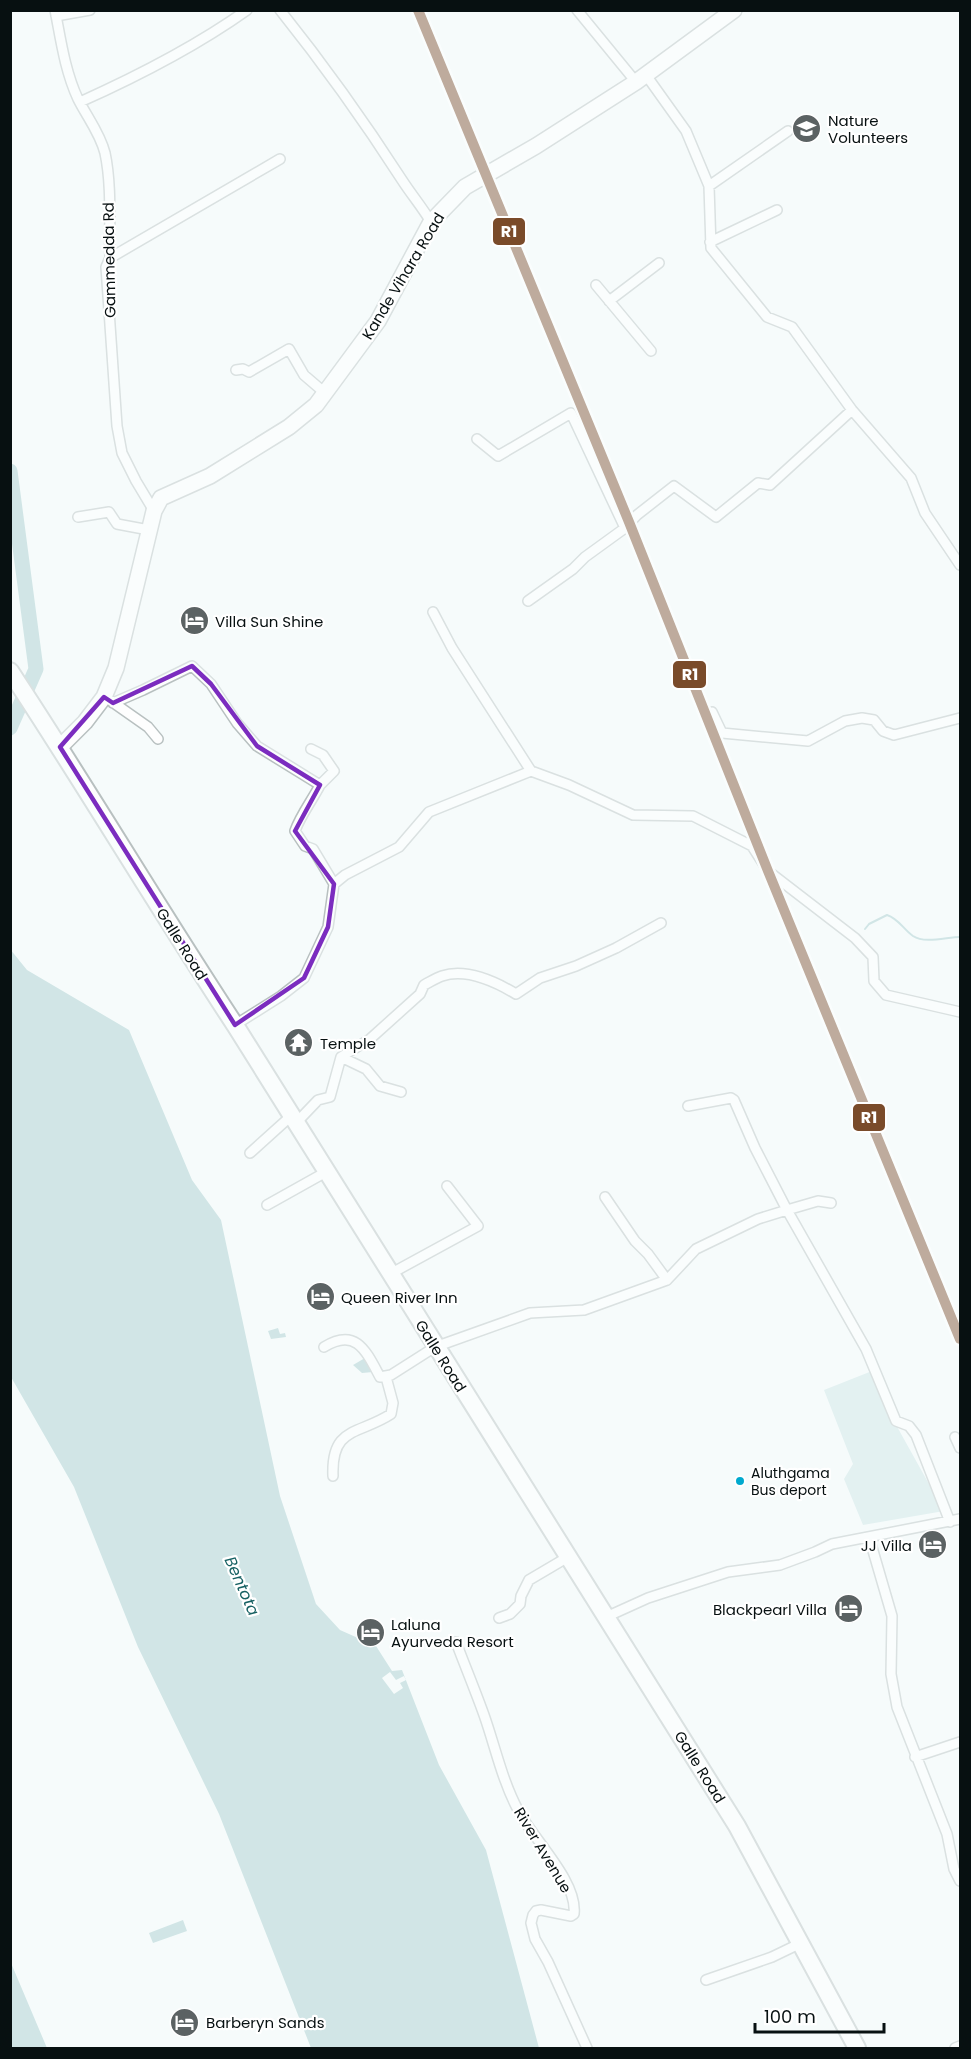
<svg xmlns="http://www.w3.org/2000/svg" width="971" height="2059" viewBox="0 0 971 2059" font-family="Poppins,sans-serif">
	<rect width="100%" height="100%" fill="#f6fbfb"/>
	<path fill="#cce4e5" d="M872,1371L895,1423L944,1511L863,1525L844,1479L853,1464L824,1390Z"/>
	<path fill="#a4cbcc" d="M10,949L27,970L129,1030L192,1180L221,1220L280,1496L316,1604L340,1630L376,1646L392,1671L402,1670L439,1765L486,1850L539,2048H311L219,1814L138,1647L74,1487L11,1377Z
		M278,1328L280,1334L285,1333L286,1337L271,1339L268,1331Z
		M365,1358L373,1372L362,1373L353,1365Z
		M183,1920L187,1931L153,1943L149,1933Z
		M11,1963L47,2048H11Z"/>
	<path fill="#f6fbfb" d="M390,1672L396,1680L404,1676L406,1680L400,1683L403,1688L394,1694L382,1678Z"/>
	<g fill="none" stroke-linecap="round" stroke-linejoin="round">
		<path stroke="#a4cbcc" stroke-width="2" d="M865,929L869,924L887,915C899,919 903,929 913,936C925,944 947,937 960,937"/>
		<path stroke="#a4cbcc" stroke-width="15" d="M10,471L36,669L10,728"/>
		<defs>
			<path id="street" d="M55,10C61,41 65,71 78,99C87,117 100,133 105,153C112,186 109,224 110,258L106,267L117,426L122,453L136,481L154,511
				M280,10C324,65 364,121 402,180C411,194 422,207 431,222
				M577,10L636,82
				M56,16L90,10
				M646,75L686,131L709,186L788,131
				M80,102C138,76 195,47 247,10
				M709,186L711,248L767,317L792,327L852,410L911,478L925,513L960,565
				M710,242L777,210
				M110,258L280,159
				M596,285L651,351
				M609,301L659,263
				M236,370L243,369L249,372L289,349L304,375L325,393
				M477,439L498,456L571,413L625,528
				M78,517L109,512L117,524L149,530
				M528,601L573,569L585,557L625,528L637,515L674,486L716,517L758,483L770,485L852,410
				M433,612L452,648L531,771L569,785L633,815L693,816L752,846L768,871L855,938L873,957L874,981L886,995L960,1012
				M111,701L148,727L158,739
				M113,703L143,690L192,666L211,684L237,723L257,746L320,785C313,799 300,816 295,831L305,846L313,849L334,884
				M712,712L722,733L808,741L845,721L862,718L874,720L883,731L894,735L960,718
				M311,749L323,755L334,771L320,785
				M235,1025L281,996L304,978L328,927L334,884L345,875L399,847L429,812L531,771
				M341,1057L366,1069L380,1086L401,1092
				M688,1106L731,1098L734,1100L755,1148L787,1210L818,1201L831,1203
				M296,1123L318,1100L330,1097L341,1057L370,1039L420,994L424,985C430,982 436,978 442,976C466,968 496,982 516,994L540,978L576,966L616,948L661,923
				M250,1153L291,1116
				M605,1197L635,1241L648,1254L667,1280
				M267,1205L326,1172
				M390,1274L478,1226L447,1186
				M324,1347C356,1327 366,1351 380,1377L391,1375L435,1347L530,1313L584,1310L667,1280L696,1249L758,1219L787,1210L866,1349L896,1421L909,1426L916,1435L950,1522
				M955,1437L960,1448
				M333,1476C331,1426 359,1435 391,1414L393,1403L386,1377
				M869,1537L892,1616L891,1674L897,1707L947,1834L954,1869L960,1881
				M606,1617L648,1598L728,1572L780,1565L815,1552L832,1544L960,1519
				M499,1618L510,1614L520,1604L521,1596L529,1580L568,1557
				M456,1642C465,1666 475,1690 484,1715C495,1746 502,1780 518,1810C532,1838 578,1881 574,1914L571,1916L541,1910L536,1911L533,1915L531,1923L535,1939L548,1962L587,2048
				M915,1757L960,1742
				M706,1980L772,1957L801,1943
				M955,2048L960,2046"/>
			<path id="primary" d="M60,747L85,722L104,697L116,668L154,511L161,498L210,476L289,427L316,405L378,321L431,222L465,187L536,146L636,82L734,10"/>
			<path id="highway" d="M10,671C87,788 158,908 235,1025L737,1826L857,2048"/>
		</defs>
		<use href="#street" stroke="#b8c0c0" stroke-width="12"/>
		<use href="#primary" stroke="#b8c0c0" stroke-width="18"/>
		<use href="#highway" stroke="#b8c0c0" stroke-width="20"/>
		<use href="#street" stroke="#fefefe" stroke-width="9"/>
		<use href="#primary" stroke="#fefefe" stroke-width="15"/>
		<use href="#highway" stroke="#fefefe" stroke-width="16"/>
		<defs>
			<path id="rail-1" d="M418,10L629,522L768,871L960,1339"/>
		</defs>
		<use href="#rail-1" stroke="#fff" stroke-width="15"/>
		<use href="#rail-1" stroke="#7a4b2a" stroke-width="10"/>
	</g>
	<path d="M0 0H971V2059H0ZM192,666L211,684L257,746L320,785L295,831L334,884L328,927L304,978L235,1025L60,747L104,697L113,703Z" fill="#f6fbfb" fill-opacity=".55" fill-rule="evenodd"/>
	<path fill="none" stroke="#7b2cbf" stroke-width="4.5" stroke-linejoin="round" d="M192,666L211,684L257,746L320,785L295,831L334,884L328,927L304,978L235,1025L60,747L104,697L113,703Z"/>
	<defs>
		<symbol id="school-disc" viewBox="-11 -11 22 22"><circle r="9.5" fill="#5b6263" stroke="#fff"/><path d="M0-5L7-2L0 1L-7-2ZM-4 1L0 2.5L4 1V4Q0 6-4 4Z" fill="#fff"/></symbol>
		<symbol id="hotel-disc" viewBox="-11 -11 22 22"><circle r="9.5" fill="#5b6263" stroke="#fff"/><path d="M-6-4.5h1.5V1H6V5H4.5V3h-9V5H-6ZM-4 0a1.8 1.8 0 1 1 3.6 0ZM.5 0V-2.5h3Q6-2.5 6 0Z" fill="#fff"/></symbol>
		<symbol id="temple-disc" viewBox="-11 -11 22 22"><circle r="9.5" fill="#5b6263" stroke="#fff"/><path d="M0-6L5-2H3V0L6.5 2.5H4V6H1.5V3h-3V6H-4V2.5H-6.5L-3 0V-2H-5Z" fill="#fff"/></symbol>
	</defs>
	<g fill-rule="evenodd">
		<use href="#school-disc" x="790" y="112" width="33" height="33"/>
		<use href="#hotel-disc" x="178" y="604" width="33" height="33"/>
		<use href="#temple-disc" x="282" y="1026" width="33" height="33"/>
		<use href="#hotel-disc" x="304" y="1280" width="33" height="33"/>
		<use href="#hotel-disc" x="916" y="1528" width="33" height="33"/>
		<use href="#hotel-disc" x="832" y="1592" width="33" height="33"/>
		<use href="#hotel-disc" x="354" y="1616" width="33" height="33"/>
		<use href="#hotel-disc" x="168" y="2006" width="33" height="33"/>
	</g>
	<circle fill="#00a9ce" stroke="#fff" stroke-width="2" cx="740" cy="1481" r="5"/>
	<g text-anchor="middle" dominant-baseline="central" stroke-width="4.5" stroke-linejoin="round" paint-order="stroke">
		<g font-size="14" fill="#071011" stroke="#fff" text-anchor="start">
			<text x="751" y="1473">Aluthgama<tspan x="751" dy="17">Bus deport</tspan></text>
		</g>
		<g font-size="15" fill="#071011" stroke="#fff" text-anchor="start">
			<text x="828" y="120">Nature<tspan x="828" dy="17">Volunteers</tspan></text>
			<text x="215" y="621">Villa Sun Shine</text>
			<text x="320" y="1043">Temple</text>
			<text x="341" y="1297">Queen River Inn</text>
			<text x="912" y="1545" text-anchor="end">JJ Villa</text>
			<text x="827" y="1609" text-anchor="end">Blackpearl Villa</text>
			<text x="391" y="1624">Laluna<tspan x="391" dy="17">Ayurveda Resort</tspan></text>
			<text x="206" y="2022">Barberyn Sands</text>
		</g>
		<g font-size="15" fill="#071011" stroke="#fff">
			<text transform="translate(109 260) rotate(-91)">Gammedda Rd</text>
			<text transform="translate(403 276) rotate(-59)">Kande Vihara Road</text>
			<text transform="translate(182 944) rotate(58)">Galle Road</text>
			<text transform="translate(441 1356) rotate(58)">Galle Road</text>
			<text transform="translate(700 1767) rotate(58)">Galle Road</text>
			<text transform="translate(543 1850) rotate(59)">River Avenue</text>
		</g>
		<g font-size="16" font-style="italic" fill="#176163" stroke="#fff">
			<text transform="translate(242 1586) rotate(66)">Bentota</text>
		</g>
	</g>
	<g stroke="#fff" stroke-width="2">
		<rect x="492" y="217" width="34" height="29" rx="6" fill="#7a4b2a"/>
		<rect x="672" y="660" width="35" height="29" rx="6" fill="#7a4b2a"/>
		<rect x="852" y="1103" width="34" height="29" rx="6" fill="#7a4b2a"/>
	</g>
	<g font-size="16" text-anchor="middle" font-weight="bold" fill="#fff">
		<text x="509" y="237">R1</text>
		<text x="690" y="680">R1</text>
		<text x="869" y="1123">R1</text>
	</g>
	<rect width="971" height="2059" fill="none" stroke="#071011" stroke-width="24"/>
	<path d="M755 2023v9h129v-9" fill="none" stroke="#071011" stroke-width="3"/>
	<text x="764" y="2023" font-size="18" fill="#071011" stroke="#ffffff" stroke-width="4.5" paint-order="stroke">100 m</text>
</svg>
